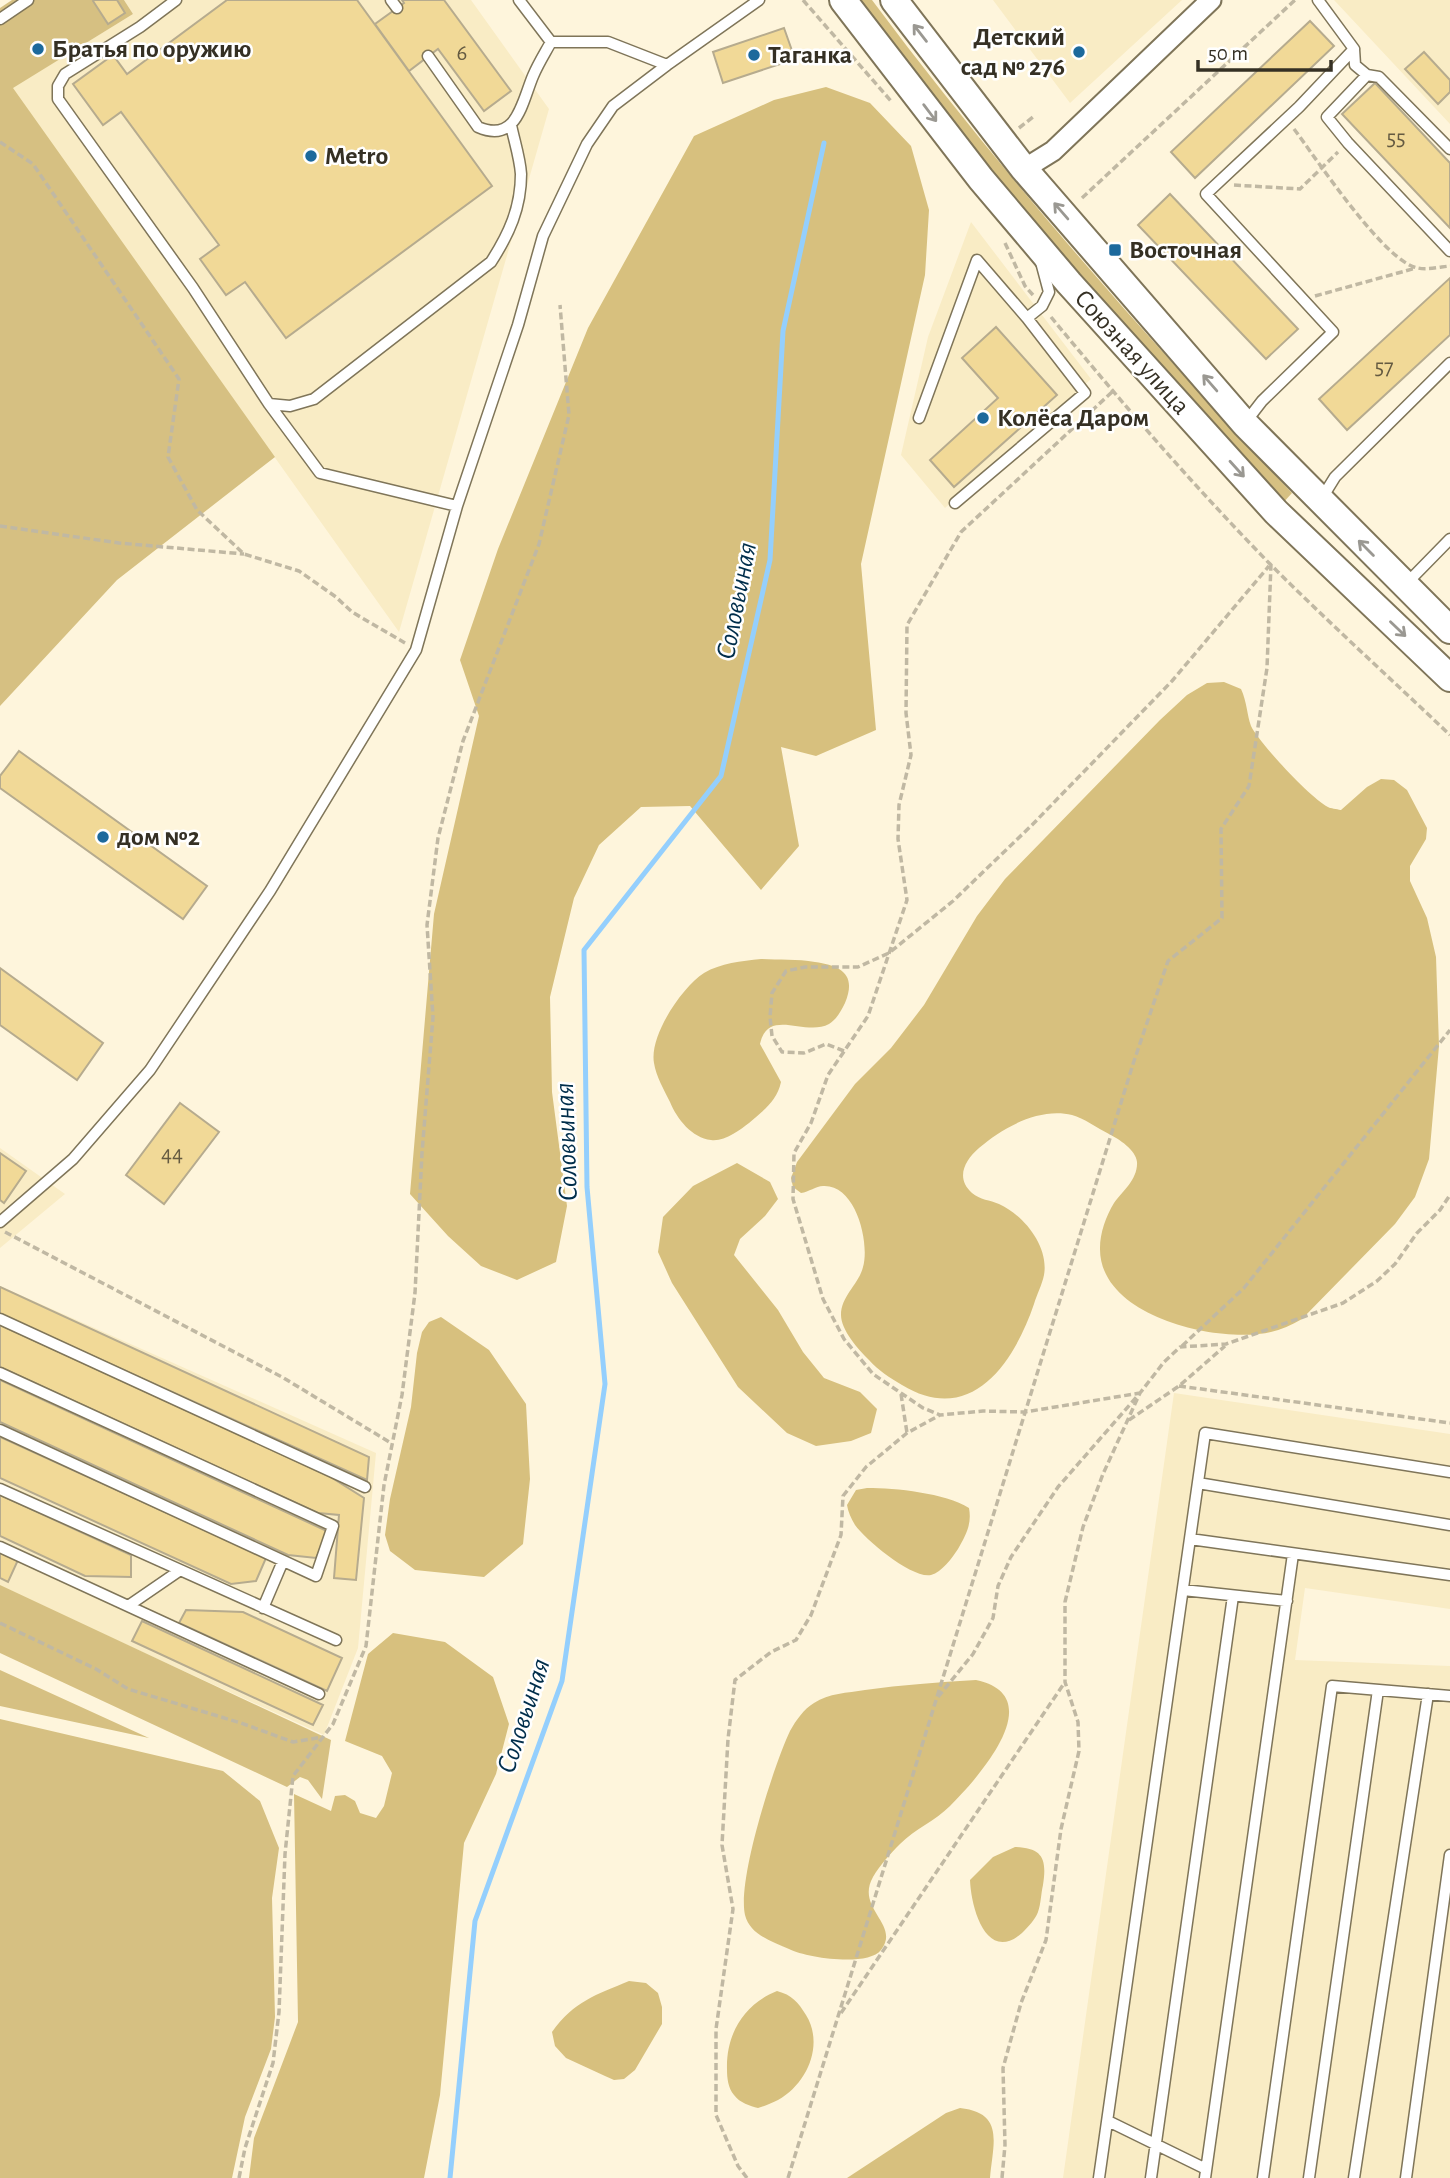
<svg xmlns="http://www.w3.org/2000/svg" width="1450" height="2178" viewBox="0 0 1450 2178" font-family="'Alegreya Sans',sans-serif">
	<rect width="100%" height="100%" fill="#fef5dc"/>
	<path fill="#f9ecc5" d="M124,0H471L549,109L399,632L12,88L133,14Z
		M993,0H1182L1070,103Z
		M1334,0H1450V124Z
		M971,222L1091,379L945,508L901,455L928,337Z
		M0,1148L65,1194L0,1248Z
		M0,1286L376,1453L358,1648L324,1735L0,1587Z
		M1174,1393L1450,1434V1609L1305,1588L1295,1660L1450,1666V2178H1063Z"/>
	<path fill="#d6c082" d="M12,0H124L133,14L13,88L275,457L117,580L0,706V8Z
		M854,0H872C1001,173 1145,336 1292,493L1282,504L1095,301Z
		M0,1585L331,1740L322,1799L308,1780L300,1777L287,1787L0,1653Z
		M0,1670L149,1738L0,1706Z
		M0,1719L223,1771L260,1801L279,1848L272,1898L275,2017L271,2049L245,2117L232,2178H0Z"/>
	<path fill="#d7c07e" d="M826,87L870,103L911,146L929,210L925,275L861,564L876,730L816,756L781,747L799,846L761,890L690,806L641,807L599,845L574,898L550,997L552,1092L567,1206L556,1262L517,1280L481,1266L448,1236L410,1194L434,914L479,716L460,660L498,549L588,328L694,136L774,100Z
		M1224,682L1241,689C1247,702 1247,715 1251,726C1259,743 1313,801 1330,808C1331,808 1340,810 1341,810L1367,787L1381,779L1394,780L1407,790L1427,828L1426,839L1410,866V881L1427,918L1436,957L1439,1046L1429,1159L1415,1197L1395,1224L1302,1319C1288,1327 1274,1333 1258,1334C1207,1340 1099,1314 1100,1248C1100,1233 1106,1216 1114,1203C1123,1191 1138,1179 1137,1162C1136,1150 1119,1139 1109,1134C1097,1128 1084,1118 1072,1115C1039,1107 1002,1128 979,1148C965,1160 955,1178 972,1193C980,1200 990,1200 999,1204C1025,1216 1049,1247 1044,1275C1042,1285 1037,1294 1034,1304C1014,1363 971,1427 902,1385C890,1378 878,1370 869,1360C858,1349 841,1330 841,1315C841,1296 859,1284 863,1267C870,1243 856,1184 823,1186C816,1186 809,1192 801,1193L793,1187L791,1178L797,1162L855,1084L891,1048L924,1005L977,916L1005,879L1160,720L1187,695L1207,683Z
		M761,959C778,960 797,959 815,962C841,966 857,974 845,1003C841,1011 837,1019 829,1024C805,1037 768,1007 760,1044L781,1082C777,1101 763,1111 749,1123C740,1130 724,1142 711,1140C692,1138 677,1119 670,1102C664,1090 656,1076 654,1063C649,1036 682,987 704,973C721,963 741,961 761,959Z
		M737,1163L770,1182L778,1199L765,1216L740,1239L734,1255L778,1310L803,1352L824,1378L860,1392L877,1409L871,1433L851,1441L816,1446L787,1433L738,1387L672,1283L658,1252L663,1217L693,1186Z
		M441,1317L489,1350L526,1404L530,1479L523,1544L484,1577L415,1570L390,1551L385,1535L390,1499L411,1407L417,1353L422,1332L429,1322Z
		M867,1488C896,1488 945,1493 969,1508C972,1524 966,1535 958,1549C952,1558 942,1572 931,1575C912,1579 866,1540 855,1525C851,1518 848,1512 847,1505L856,1490Z
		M393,1633L445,1642L493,1677L509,1724L496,1774L464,1843L440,2095L424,2178H249L254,2138L298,2022L294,1794L331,1811L335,1796L345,1795L355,1801L360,1813L376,1818L384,1806L392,1773L382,1756L345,1741L368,1654Z
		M976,1680C1051,1696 979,1777 950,1806C935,1821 915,1829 900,1844C890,1854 880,1865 873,1877C855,1909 901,1924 881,1950C868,1967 807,1958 789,1949C773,1942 750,1935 745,1915C737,1879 774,1765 790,1731C796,1720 804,1709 814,1703C829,1693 847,1693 865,1690C902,1685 938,1682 976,1680Z
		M1015,1847C1043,1848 1047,1859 1043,1885C1041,1893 1041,1904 1038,1912C1035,1920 1028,1927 1022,1933C986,1964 971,1907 970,1880L993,1857Z
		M629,1981L646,1983L658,1993L662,2007V2024L635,2070L624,2079L614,2080L605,2076L566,2058L555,2046L552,2032C574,2001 596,1995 629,1981Z
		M777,1991C792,1995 798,2002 806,2015C824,2044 808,2083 778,2100C772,2103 765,2106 758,2108C750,2106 740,2103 734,2095C728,2088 727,2078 727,2069C726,2034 744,2004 777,1991Z
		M960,2108C1005,2113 993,2143 990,2178H847L946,2113Z"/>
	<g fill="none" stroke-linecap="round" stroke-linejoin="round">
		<path stroke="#94cffd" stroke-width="5" d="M450,2178L475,1921L562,1681L605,1384L587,1187L584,950L721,776L770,560L783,331L824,143"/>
	</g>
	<path fill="#f1d997" stroke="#b6ab8e" stroke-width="2" d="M94,0H117L125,13L108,24L93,1Z
		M227,0H357L492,186L286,338L245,282L226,295L200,259L219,245L121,112L103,125L73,84L113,55L127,74Z
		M402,0H444L511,91L484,111L438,49L409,71L375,24L404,3Z
		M1310,21L1334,46L1195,178L1171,152Z
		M784,28L795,59L723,83L713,52Z
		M1424,52L1450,80V92L1438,104L1405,69Z
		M1375,83L1450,163V228L1342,114Z
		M1170,194L1298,329L1266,359L1138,225Z
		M1450,278V335L1347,430L1319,399Z
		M996,327L1057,395L954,487L930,460L998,398L962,358Z
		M19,751L207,886L183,919L0,788V776Z
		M0,968L103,1043L77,1080L0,1025Z
		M180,1103L219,1132L164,1204L126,1175Z
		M0,1153L26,1171L4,1203L0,1200Z
		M0,1287L369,1457L367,1480L0,1314Z
		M0,1325L329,1476L364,1498L356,1580L334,1578L339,1515L318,1513L0,1367Z
		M0,1380L329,1532L316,1558L288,1555L0,1422Z
		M0,1437L266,1558L256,1581L231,1584L0,1478Z
		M0,1495L131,1555V1577L85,1576L0,1536Z
		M0,1552L18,1560L8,1582L0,1578Z
		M186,1610L243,1612L342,1658L327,1691L179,1623Z
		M142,1621L323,1705L313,1725L132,1641Z"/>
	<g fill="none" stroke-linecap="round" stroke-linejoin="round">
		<defs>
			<path id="lane" d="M176,0L140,27L65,74L58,86V99L193,288L269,404L320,473L457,506
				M391,0L397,8
				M519,0L551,42H608L667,65
				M0,19L28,0
				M1354,49L1355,65L1367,75L1379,77L1450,149
				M428,56L478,127C517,144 522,102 533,76C538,64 545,53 551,42
				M1367,75L1327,117L1348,143L1450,251
				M269,404L290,406L314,399L491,262C509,234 521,208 521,174C520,158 514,140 511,125
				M919,418L977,260L1027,318L1042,306L1049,292L1041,262
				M1245,423L1262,401L1333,332L1206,194L1299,107L1354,49L1318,0
				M1322,498L1335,477L1450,363
				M955,503L1085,393L1027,318
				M1406,584L1450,539
				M0,1222L73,1159L150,1070L270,891L416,650L457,506L518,325L543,236L587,144L613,106L667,65L759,0
				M0,1319L365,1487
				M0,1373L333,1526L316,1576L0,1430
				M1198,1483L1450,1525
				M0,1489L336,1640
				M1190,1539L1450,1575
				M0,1547L319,1694
				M1183,1590L1287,1601
				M128,1606L179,1571
				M263,1608L283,1561
				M1108,2121L1206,2169
				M1099,2178L1205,1433L1450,1472
				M1151,2178L1233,1596
				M1205,2178L1293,1554
				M1263,2178L1332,1686L1450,1696
				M1309,2178L1378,1690
				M1354,2178L1428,1694
				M1406,2178L1450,1855"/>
			<path id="street" d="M1024,169L1053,151L1211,0"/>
			<path id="secondary" d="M843,0L981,179L1069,283L1276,512L1450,678
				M894,0L1024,169L1245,424L1450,630"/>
		</defs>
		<use href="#lane" stroke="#7f7559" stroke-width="13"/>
		<use href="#street" stroke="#7f7559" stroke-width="23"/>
		<use href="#secondary" stroke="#7f7559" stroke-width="30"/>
		<path stroke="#c0b8a3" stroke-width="3.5" stroke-dasharray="7 3.5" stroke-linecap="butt" d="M803,0L891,101
			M1019,128L1033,117
			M1294,129C1316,158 1385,263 1418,268C1427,270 1440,267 1450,266
			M0,142L33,164L179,379L168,457L197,510L244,554L299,571L336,597L352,612L405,643
			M1234,185L1300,189L1338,152
			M1082,198L1295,0
			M1005,243L1025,286L1033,295
			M1315,296L1416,268
			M1051,317C1121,402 1192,484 1269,563C1328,622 1390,678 1450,735
			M1112,392L961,532L907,625L906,713L911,755L899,805L898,839L907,900L868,1016L828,1075L811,1123L794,1153L793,1199L823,1299L844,1339L873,1374L923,1408L940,1415L983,1411L1025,1412L1140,1393
			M0,526L119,543L244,554
			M844,1051L826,1044L804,1053L782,1052L772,1036L770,1017L772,993L786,971L805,967H858L889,953L953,901L1032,825L1172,681L1269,566
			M5,1232L282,1377L391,1443
			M1182,1346L1244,1288L1450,1030
			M1179,1386L1450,1423
			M901,1394L907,1433
			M1129,1420L1179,1386L1225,1346
			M0,1623L96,1669L128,1689L241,1723L293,1742L323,1737
			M938,1697L973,1654L993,1618L998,1586L1011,1557L1058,1487L1140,1393L1164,1362L1180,1347L1226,1344L1343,1303L1377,1281L1395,1264L1417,1233L1440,1210L1450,1195
			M841,2013L1065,1682
			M239,2178L245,2148L273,2063L279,2012L285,1854L293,1776L333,1724L366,1646L384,1485L402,1395L415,1293L422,1153L433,1017L427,925L438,838L463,741L539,544L569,415L560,305
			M747,2178L738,2166L716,2115V2029L733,1909L722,1845L728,1739L735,1680L771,1652L796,1640L811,1615L841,1535L843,1496L866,1467L907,1433L940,1415
			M788,2178L1133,1064L1168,961L1222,918L1221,829L1249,786L1267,668L1271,564
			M1002,2178L1005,2145L1003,2068L1021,2003L1046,1940L1061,1829L1079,1751L1078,1722L1065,1682V1602L1083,1527L1103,1474L1140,1393"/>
		<use href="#lane" stroke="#fff" stroke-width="10"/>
		<use href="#street" stroke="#fff" stroke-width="19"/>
		<use href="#secondary" stroke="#fff" stroke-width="26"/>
	</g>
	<defs><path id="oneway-shaft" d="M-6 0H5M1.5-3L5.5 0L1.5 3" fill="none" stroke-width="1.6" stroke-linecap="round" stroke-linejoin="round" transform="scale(1.75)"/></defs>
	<g stroke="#9a9892">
		<use href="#oneway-shaft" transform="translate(920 33) rotate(-128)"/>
		<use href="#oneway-shaft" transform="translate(930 113) rotate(53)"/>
		<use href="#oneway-shaft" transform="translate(1061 211) rotate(-131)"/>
		<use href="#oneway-shaft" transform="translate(1210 383) rotate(-131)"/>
		<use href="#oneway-shaft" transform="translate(1237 469) rotate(48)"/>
		<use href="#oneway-shaft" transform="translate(1366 548) rotate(-135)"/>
		<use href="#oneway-shaft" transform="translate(1398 629) rotate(44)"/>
	</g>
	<g fill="#1c699c" stroke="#fff" stroke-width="2.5">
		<circle cx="38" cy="49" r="7"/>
		<circle cx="1079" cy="52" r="7"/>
		<circle cx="754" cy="55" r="7"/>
		<circle cx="311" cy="156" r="7"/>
		<rect x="1108" y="243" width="14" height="14" rx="3.5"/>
		<circle cx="983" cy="418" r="7"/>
		<circle cx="103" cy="837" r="7"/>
	</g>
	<g text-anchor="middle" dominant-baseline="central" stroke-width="5" stroke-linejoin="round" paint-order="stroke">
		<g font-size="23" fill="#645a41">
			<text x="462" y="53">6</text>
			<text x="1396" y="138">55</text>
			<text x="1384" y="367">57</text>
			<text x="172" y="1154">44</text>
		</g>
		<g font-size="26" font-weight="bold" fill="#353024" stroke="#fff" text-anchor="start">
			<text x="1065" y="37" text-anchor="end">Детский<tspan x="1065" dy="30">сад № 276</tspan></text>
			<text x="52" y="49">Братья по оружию</text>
			<text x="768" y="55">Таганка</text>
			<text x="325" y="156">Metro</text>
			<text x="1129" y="250">Восточная</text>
			<text x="997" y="418">Колёса Даром</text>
			<text x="117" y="837">дом №2</text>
		</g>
		<g font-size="26" fill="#353024" stroke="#fff">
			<text transform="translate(1132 352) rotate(48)">Союзная улица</text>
		</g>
		<g font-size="28" font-style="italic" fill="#002e4b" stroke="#fff">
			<text transform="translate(737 601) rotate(-79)">Соловьиная</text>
			<text transform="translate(567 1142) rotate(-92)">Соловьиная</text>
			<text transform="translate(524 1716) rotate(-72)">Соловьиная</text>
		</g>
	</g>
	<path d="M1198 60v10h133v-10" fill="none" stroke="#353024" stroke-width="3.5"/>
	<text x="1208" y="60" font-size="21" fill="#353024" stroke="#ffffff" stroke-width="5" paint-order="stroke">50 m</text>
</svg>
